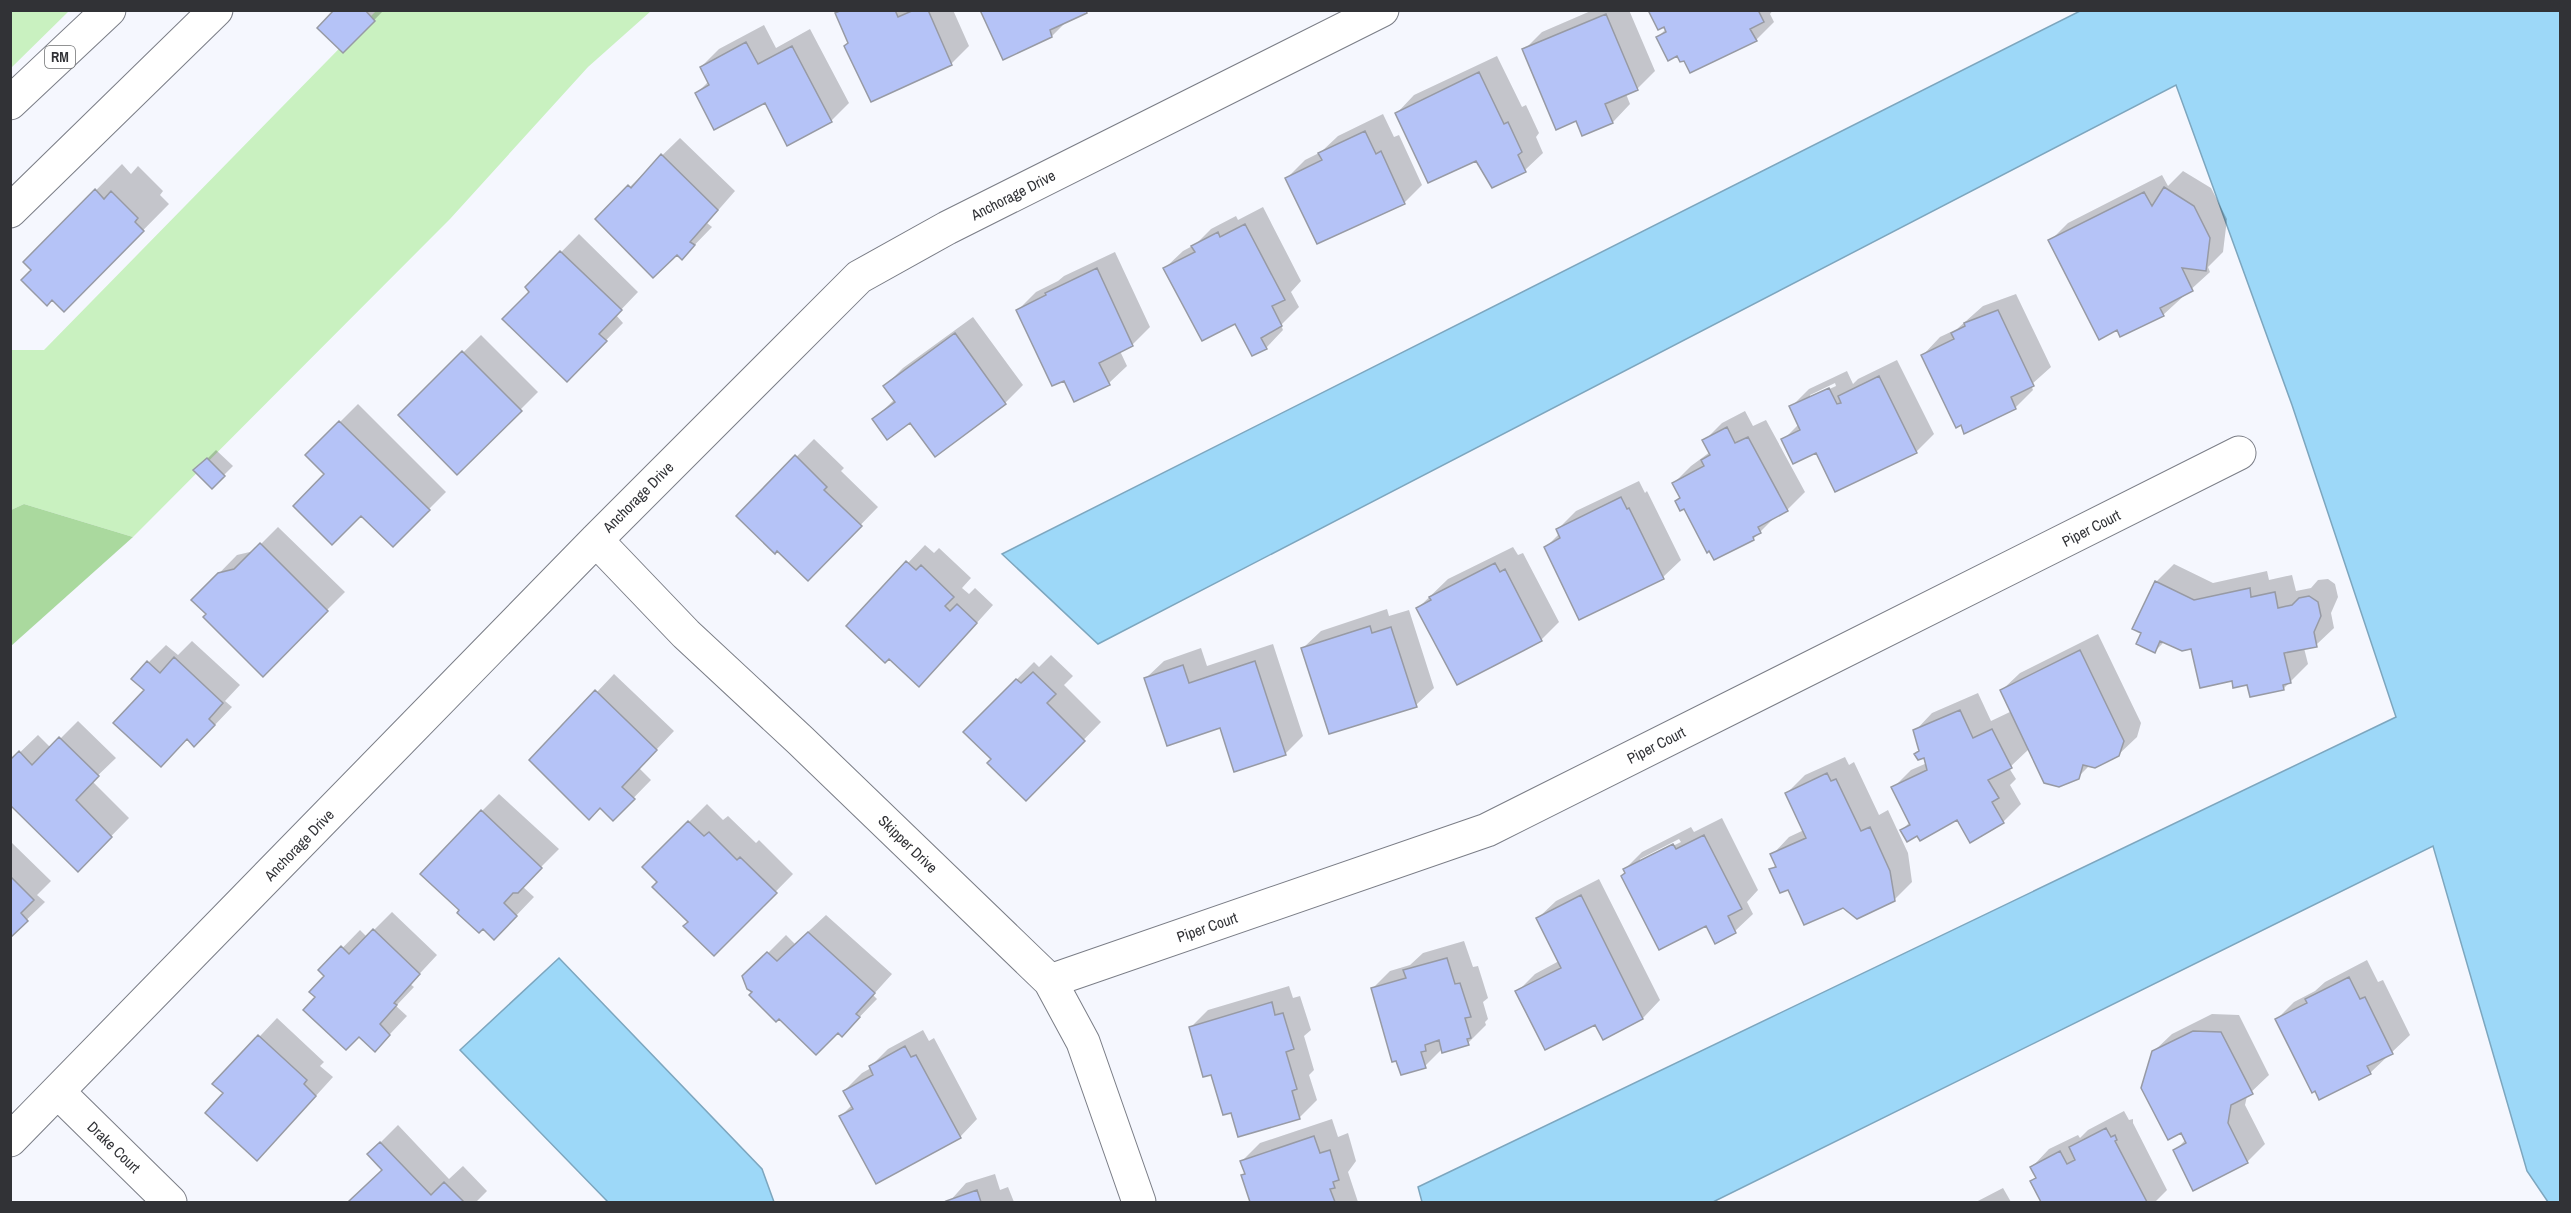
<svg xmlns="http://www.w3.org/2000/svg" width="2571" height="1213" viewBox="0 0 2571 1213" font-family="'Archivo Narrow',sans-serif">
	<rect width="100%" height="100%" fill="#f5f7fe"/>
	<path fill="#c9f1c0" d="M11,10H69V11L11,68Z
		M376,11H651L588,67L450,219L133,537L24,504L11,510V350H44Z"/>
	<path fill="#aad99e" d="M24,504L133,537L11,646V510Z"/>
	<path fill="#9dd8f8" stroke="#7da6be" stroke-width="1.5" d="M2080,11H2560V1202H2548L2527,1171L2433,846L1713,1202H1422L1418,1187L2396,717L2292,405L2176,85L1098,644L1002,554Z
		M559,958L762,1169L774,1202H608L460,1050Z"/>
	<path fill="#0003" fill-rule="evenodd" d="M336,10H382L383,11L352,43Z
		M841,10H953L969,46L952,63L872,100L837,14Z
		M982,10H1087L1067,21L1052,36Z
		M1593,10H1629L1655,71L1637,89L1626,94L1630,104L1613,122L1583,134L1577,120L1524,50L1542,32Z
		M1653,10H1773L1770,14L1774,22L1756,40L1684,59L1658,37L1666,29Z
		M764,25L776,48L810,29L849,103L831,121L788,144L765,101L697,93L709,81L701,67L719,49Z
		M1497,56L1522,107L1526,105L1539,133L1536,137L1543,153L1525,170L1477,159L1397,113L1414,95Z
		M1383,114L1394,137L1399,135L1422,185L1404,203L1287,178L1305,160L1321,152L1338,136Z
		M680,138L735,191L707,223L712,227L682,258L676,253L597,219Z
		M122,164L131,174L138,166L163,191L160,195L169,204L90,284L33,270L25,262Z
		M2183,171L2211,188L2227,219L2223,252L2208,267L2210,272L2163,315L2118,328L2050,241L2068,223L2162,175L2168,186Z
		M1263,207L1301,281L1291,292L1299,307L1281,325L1283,330L1266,348L1165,268L1183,251L1196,244L1211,229L1236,216L1238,220Z
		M579,234L638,292L616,315L623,323L567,380L531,292L527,287Z
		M1115,252L1150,327L1132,345L1120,351L1127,366L1109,383L1065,379L1018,310L1036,292L1058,281L1064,276Z
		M2016,294L2051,367L2031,385L2033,390L2015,408L1923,355L1940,337L1957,329L1983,306Z
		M973,317L1023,385L1005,403L936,454L910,421L874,419L895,399L885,386L903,368Z
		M481,335L538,392L457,473L400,415Z
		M1897,360L1934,434L1916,452L1817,451L1783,440L1799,424L1791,407L1809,389L1847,371L1853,384L1858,379ZM1835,383L1836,386L1810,398V395Z
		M358,404L446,492L393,545L307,455Z
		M1745,411L1753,426L1766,420L1805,492L1787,510L1776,516L1753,539L1684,507L1677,501L1681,497L1674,483L1691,466L1710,452L1704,441L1722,423Z
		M814,439L844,468L841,471L878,507L808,579L778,549L738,516Z
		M216,450L233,466L212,487L196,470Z
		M1639,481L1645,493L1647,491L1681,560L1663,577L1580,618L1546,547L1560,533L1558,529L1576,511Z
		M278,527L345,592L263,674L193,600L237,555L254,551Z
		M925,545L934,553L939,548L971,578L962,588L969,594L975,588L993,605L936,668L889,657L848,626Z
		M1513,547L1518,555L1523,553L1559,622L1541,640L1418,608L1448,579Z
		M2174,564L2213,583L2267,571L2269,580L2292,575L2296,591L2311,588L2318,580L2328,579L2335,584L2338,597L2331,613L2334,628L2316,645L2304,648L2308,664L2283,689L2233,680L2192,647L2165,641L2155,651L2156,582Z
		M1387,609L1389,616L1409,610L1434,688L1416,705L1303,648L1321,631Z
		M2098,634L2141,723L2137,737L2118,755L2090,765L2078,777L2029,749L2009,768L2016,779L2010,785L2021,804L2003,822L1957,818L1918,834L1902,830L1910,822L1893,788L1911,770L1927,763L1915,731L1932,713L1978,693L1991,721L2012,711L2002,690L2020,673Z
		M192,641L240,685L225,701L232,707L212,728L146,690L133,678L166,645L178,655Z
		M1273,644L1303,736L1285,754L1221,727L1146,678L1164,661L1201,648L1207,666Z
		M1051,655L1073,676L1064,685L1101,722L1026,799L993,759L965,732L1034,662L1039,667Z
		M614,674L674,731L639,768L651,780L613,819L597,692Z
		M78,721L116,758L92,781L129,818L78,870L10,762L38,735L51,748Z
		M1845,757L1849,765L1854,762L1879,815L1888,810L1908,853L1912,882L1894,900L1843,906L1771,870L1776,865L1772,855L1789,837L1804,830L1787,793L1805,775Z
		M499,794L559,849L522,886L534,897L512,920L483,927L482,811Z
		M707,804L723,820L728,816L756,843L759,840L793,874L714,954L660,882L644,867Z
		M1722,818L1758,890L1747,902L1753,914L1735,931L1716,942L1707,924L1625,869L1642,852L1691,827L1694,832ZM1679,839L1681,842L1640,862V859Z
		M10,841L51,881L37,895L45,902L10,936Z
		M1599,879L1660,1000L1643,1018L1603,1038L1595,1023L1517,992L1535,974L1559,961L1538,918L1556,901Z
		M392,912L437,955L410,984L414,987L396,1006L407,1016L375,1050L317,997L326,976L321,970L360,930L367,937Z
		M826,915L892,974L873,995L877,999L842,1035L754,991L744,977L786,935L795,944Z
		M1464,941L1473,967L1478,966L1488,998L1483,1002L1488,1019L1485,1022L1486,1025L1468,1043L1443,1048L1425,1066L1372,989L1390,971L1410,965L1423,953Z
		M2367,960L2378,982L2383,980L2410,1035L2370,1073L2276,1020L2294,1002L2315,991L2325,982Z
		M1289,986L1293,998L1300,996L1311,1030L1304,1036L1314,1070L1309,1075L1317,1100L1299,1118L1232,1111L1190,1028L1208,1010Z
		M2212,1014L2239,1015L2269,1075L2247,1096L2245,1105L2265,1144L2247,1162L2175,1151L2186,1139L2153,1052L2172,1034Z
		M277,1018L324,1062L320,1066L333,1077L275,1141L215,1084Z
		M923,1030L929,1041L934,1038L977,1119L960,1137L841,1116L852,1105L844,1091L862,1073L871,1068L870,1067L888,1049Z
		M2124,1111L2129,1120L2133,1119V1123L2167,1190L2155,1202H2043L2032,1181L2037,1177L2032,1167L2049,1149L2078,1135L2080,1138L2088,1130Z
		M1332,1119L1338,1137L1348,1133L1356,1161L1348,1172L1358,1202H1251L1242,1175L1246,1172L1242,1161L1260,1143Z
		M398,1125L449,1179L463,1166L487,1191L476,1202H349L384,1169L369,1154Z
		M995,1174L1000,1190L1008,1187L1014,1202H949L966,1183Z
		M2003,1188L2011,1202H1976Z"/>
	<path fill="#b5c3f7" stroke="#979aa4" stroke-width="1.5" d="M334,10H365L375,21L343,53L317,28Z
		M842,10H895L898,17L914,10H928L952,65L871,102L844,46L848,43L835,13Z
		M980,10H1086L1087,13L1050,30L1052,37L1003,60Z
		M1652,10H1758L1764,22L1750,29L1757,41L1690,73L1684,61L1680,62L1677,56L1668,61L1656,37L1666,32L1664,27L1658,30L1649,12Z
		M1606,14L1638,90L1605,104L1613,123L1582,136L1576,121L1556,130L1522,49Z
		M746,42L758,64L792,46L832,122L787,146L765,103L714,130L695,93L709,85L700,67Z
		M1479,72L1504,124L1508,122L1522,152L1518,155L1526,172L1492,188L1476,161L1428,183L1395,113Z
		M1365,131L1376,154L1381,151L1405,204L1317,244L1285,178L1322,160L1318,153Z
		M661,154L718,210L690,242L695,245L682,260L677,255L653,278L595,219L628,185L631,188Z
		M2164,187L2194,206L2210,238L2206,271L2182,268L2193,291L2160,308L2164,316L2120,337L2117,330L2099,340L2048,240L2144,192L2152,206Z
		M95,189L104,199L111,191L138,218L135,222L144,231L64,312L52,300L47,306L21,280L31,270L23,262Z
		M1245,224L1285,300L1272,306L1282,326L1261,338L1267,349L1252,356L1235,324L1202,341L1163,268L1195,252L1191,246L1218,232L1220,237Z
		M560,251L622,310L599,334L607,341L567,382L502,319L529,292L525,287Z
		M1097,268L1133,346L1099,363L1110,385L1074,402L1064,381L1052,386L1016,310L1046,295L1045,293Z
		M1998,310L2034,386L2011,397L2016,409L1964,434L1961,425L1956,428L1921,355L1954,339L1951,333L1965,326L1964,323Z
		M955,333L1006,404L935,457L910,423L887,440L872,419L895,402L883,386Z
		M462,351L522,411L457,475L398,415Z
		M1879,376L1917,453L1835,492L1816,453L1793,464L1781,439L1800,430L1789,406L1829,388L1837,404L1841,403L1838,396Z
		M339,421L430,510L393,547L361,516L332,545L293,506L324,474L305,455Z
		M1727,427L1735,443L1748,437L1788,511L1758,527L1761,533L1753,537L1754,540L1714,560L1709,551L1707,553L1684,509L1680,511L1675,501L1680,498L1672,483L1704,466L1701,460L1710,455L1702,440Z
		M795,455L827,487L824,490L862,526L808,581L777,551L775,554L736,516Z
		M207,458L225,476L212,489L193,470Z
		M1621,497L1627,509L1629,508L1664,579L1579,620L1544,547L1560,538L1556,529Z
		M260,543L328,611L263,677L203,617L206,614L191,600L218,573L234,569Z
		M906,561L916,570L921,565L954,597L945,606L950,611L957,604L977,623L919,687L889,659L885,663L846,626Z
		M1495,563L1500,572L1505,569L1542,641L1457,685L1416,608L1431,600L1429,597Z
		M2155,581L2194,600L2250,588L2251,597L2275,592L2278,608L2292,605L2299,598L2309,596L2318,602L2321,616L2314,632L2317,647L2284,653L2291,683L2283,685L2284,690L2250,697L2247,685L2233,688L2232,681L2200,688L2191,649L2182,651L2160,641L2155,653L2136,644L2141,633L2132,629Z
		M1370,626L1372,633L1391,627L1417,707L1329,734L1301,648Z
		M2080,650L2124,741L2119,756L2095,768L2083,765L2079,779L2059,787L2044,783L2000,690Z
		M174,657L223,703L209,719L215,725L194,747L187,739L161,767L113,723L144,690L131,679L147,661L160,673Z
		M1255,661L1286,755L1234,772L1220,728L1167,746L1144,678L1183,665L1189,683Z
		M1033,672L1056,694L1047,703L1085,741L1026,801L987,763L991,759L963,732L1016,679L1021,683Z
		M595,690L657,750L622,787L635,799L613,821L600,808L589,820L529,760Z
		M1960,710L1973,738L1992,729L2012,768L1988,780L1999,798L1992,802L2004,823L1970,843L1957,820L1920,841L1917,836L1907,842L1900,830L1910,825L1891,787L1927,770L1924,758L1918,760L1914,754L1919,751L1913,730Z
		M59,737L99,776L76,800L112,837L78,872L10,805V760L19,751L32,765Z
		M1827,773L1831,781L1836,779L1861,831L1870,827L1890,871L1895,901L1857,919L1843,908L1804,925L1788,890L1780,893L1769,869L1776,867L1770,854L1806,838L1785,793Z
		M481,810L542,868L518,893H513L504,903L517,916L494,940L483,929L479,933L457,913L459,910L420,874Z
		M688,821L704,836L709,832L737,860L740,857L777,893L714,956L683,926L688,922L652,887L657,882L642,867Z
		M1704,835L1742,909L1728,916L1736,933L1715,944L1706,926L1659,950L1621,876L1625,873L1623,869L1673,844L1676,849Z
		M10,876L34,900L21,913L28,921L10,938Z
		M1581,895L1643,1019L1603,1040L1595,1025L1545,1050L1515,991L1561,968L1536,918Z
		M373,929L420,974L394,1003L397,1005L380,1024L390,1035L375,1052L359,1037L346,1050L303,1010L315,997L309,992L324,976L318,970L341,946L349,954Z
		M808,932L875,993L856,1014L860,1017L842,1037L838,1033L816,1055L779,1019L776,1022L749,995L752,992L747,989L742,976L767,952L777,961Z
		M1447,958L1455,984L1460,983L1471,1017L1465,1018L1471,1038L1467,1039L1469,1045L1442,1053L1439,1040L1425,1045L1426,1051L1421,1052L1426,1068L1401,1075L1396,1061L1392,1062L1371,988L1406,978L1403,970Z
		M2349,977L2360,999L2365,997L2393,1054L2367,1066L2371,1074L2319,1100L2315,1091L2312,1093L2275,1019L2307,1003L2305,999Z
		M1272,1002L1275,1015L1283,1013L1294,1049L1286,1052L1297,1089L1292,1091L1300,1119L1238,1137L1231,1113L1223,1115L1211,1075L1203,1077L1189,1027Z
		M2193,1031L2221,1032L2253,1094L2231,1105L2228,1123L2248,1163L2193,1191L2173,1150L2186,1143L2181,1133L2168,1140L2141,1088L2152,1051Z
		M258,1035L307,1080L304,1084L316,1096L257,1161L205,1113L223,1093L212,1084Z
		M905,1046L911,1057L916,1055L961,1138L876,1184L839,1116L853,1109L843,1091L873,1075L869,1066Z
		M2106,1128L2111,1137L2115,1135L2117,1140L2115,1141L2147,1202H2041L2030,1181L2036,1178L2030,1167L2060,1151L2067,1164L2075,1160L2069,1147Z
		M1314,1136L1320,1153L1330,1150L1339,1180L1333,1182L1335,1188L1330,1189L1335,1202H1250L1241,1175L1245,1174L1240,1161Z
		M380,1142L431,1195L444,1182L464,1202H348L382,1170L367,1154Z
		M977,1190L981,1202H947L946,1201Z"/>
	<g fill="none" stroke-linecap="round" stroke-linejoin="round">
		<defs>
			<path id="minor" d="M10,211L216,10
				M596,540L686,634L801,741L1050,981L1083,1042L1139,1202
				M1050,981L1487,830L2239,453
				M58,1092L170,1202
				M10,1140L596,540L859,277L947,228L1382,10"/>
			<path id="highway" d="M10,103L109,10"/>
		</defs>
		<use href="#minor" stroke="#7a7d86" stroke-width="35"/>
		<use href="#highway" stroke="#7a7d86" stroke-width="35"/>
		<use href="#minor" stroke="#fff" stroke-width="33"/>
		<use href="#highway" stroke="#fff" stroke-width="33"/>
	</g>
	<g text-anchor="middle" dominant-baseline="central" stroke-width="5" stroke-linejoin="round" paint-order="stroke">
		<rect fill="#fff" stroke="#6f7072" stroke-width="1.5" x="45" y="46" width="30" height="22" rx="4.5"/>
		<g font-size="14" font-weight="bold" fill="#313236">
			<text x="60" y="57">RM</text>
		</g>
		<g font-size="15" fill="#313236" stroke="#fff">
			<text transform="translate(1013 195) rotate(-27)">Anchorage Drive</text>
			<text transform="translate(638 497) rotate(-45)">Anchorage Drive</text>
			<text transform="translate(2091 528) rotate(-27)">Piper Court</text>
			<text transform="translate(1656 745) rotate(-27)">Piper Court</text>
			<text transform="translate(908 844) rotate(44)">Skipper Drive</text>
			<text transform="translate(299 845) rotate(-46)">Anchorage Drive</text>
			<text transform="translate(1207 927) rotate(-19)">Piper Court</text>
			<text transform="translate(114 1147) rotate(44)">Drake Court</text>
		</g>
	</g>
	<rect width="2571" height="1213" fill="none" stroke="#313236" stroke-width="24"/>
</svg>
